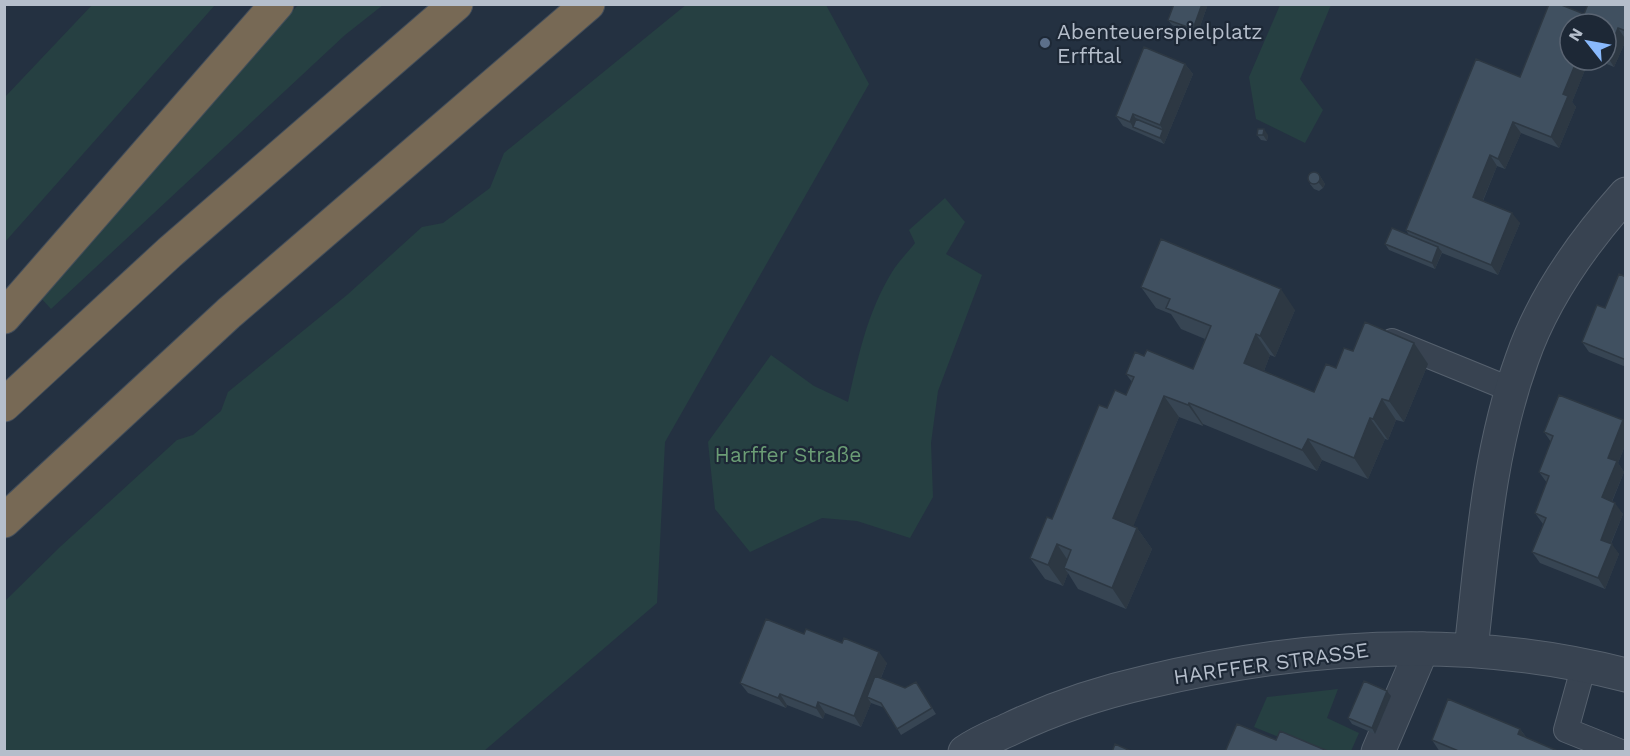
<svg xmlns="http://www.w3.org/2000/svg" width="1630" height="756" viewBox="0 0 1630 756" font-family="'Work Sans',sans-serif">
	<rect width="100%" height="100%" fill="#243141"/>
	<path fill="#264042" d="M93,4L215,5L5,242V97Z
		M687,4L826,5L869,84L665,442L657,603L484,751H5V601L60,547L177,440L193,435L221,411L228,392L347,295L422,227L443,223L490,188L504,153Z
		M298,5H383L345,35L51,309L40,297Z
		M1280,5H1331L1300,79L1323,110L1305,143L1256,119L1249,77Z
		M945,198L965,222L946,254L982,275L938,391L931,443L933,497L910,538L857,521L822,518L750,552L715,509L708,442L771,355L814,386L848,402C858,357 867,313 892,272C898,262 908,252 915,243L909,230Z
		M1338,689L1327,718L1359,733L1351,751H1314L1254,727L1267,697Z"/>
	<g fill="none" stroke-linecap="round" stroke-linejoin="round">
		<defs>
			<path id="service" d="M1392,341L1512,390
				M1584,665L1566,730L1621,752"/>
			<path id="pedestrian" d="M1378,752L1422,649"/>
			<path id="minor" d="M1471,650C1482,552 1488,453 1522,359C1543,298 1583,242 1626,194
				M965,752C979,742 995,736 1010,729C1056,707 1098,693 1147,682C1305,644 1467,634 1626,675"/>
			<path id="motorway" d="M4,317L277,4
				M4,405L170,252L456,4
				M4,521L229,313L588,4"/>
		</defs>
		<use href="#service" stroke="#56616e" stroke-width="26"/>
		<use href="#pedestrian" stroke="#56616e" stroke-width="35"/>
		<use href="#minor" stroke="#56616e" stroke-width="35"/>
		<use href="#motorway" stroke="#434e5b" stroke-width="35"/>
		<use href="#service" stroke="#384351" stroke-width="24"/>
		<use href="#pedestrian" stroke="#384351" stroke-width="33"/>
		<use href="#minor" stroke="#384351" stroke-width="33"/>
		<use href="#motorway" stroke="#776955" stroke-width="33"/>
	</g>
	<path fill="#374553" d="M1208,4L1197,35L1172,25L1168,20Z
		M1626,4V40L1614,67L1597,60H1606V24L1570,60H1589L1572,102L1576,107L1559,148L1521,133L1505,169L1497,166L1483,201L1520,223L1498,275L1442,253L1435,269L1389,250L1385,244L1409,235L1406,230L1520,77L1584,14Z
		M1185,64L1193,74L1164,144L1123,126L1116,116Z
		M1257,135H1268L1267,141L1261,140Z
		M1318,173L1325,184L1323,188L1319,191L1314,189L1310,184Z
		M1626,277V367L1589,352L1582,342Z
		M1141,287L1295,310L1275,357L1270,355L1264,371L1314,392L1336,368L1353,351L1414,343L1428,364L1404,422L1396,420L1388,440L1385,439L1368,479L1322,460L1317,471L1203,424V426L1179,417L1133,526L1137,528L1152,549L1126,609L1078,589L1068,573L1063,586L1045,579L1030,558L1052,519L1107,408L1126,395L1132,382L1126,374L1144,356L1193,369L1205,339L1181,329L1171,314L1156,308Z
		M1623,420L1626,424V443L1618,463L1624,472L1612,502L1623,514L1611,544L1619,554L1605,589L1540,563L1532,552L1543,524L1535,513L1547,483L1539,472L1551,442L1544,432Z
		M804,634L887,663L881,678L905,688L916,682L936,714L901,735L885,708L871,703L861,727L825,713L823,719L787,705L786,708L748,693L740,683Z
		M1391,696L1375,734L1352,724L1348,718Z
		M1520,729L1527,738L1560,752H1440L1432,740Z"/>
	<path fill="#2d3843" d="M1202,4H1208L1197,35L1193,29Z
		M1618,28L1626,40L1614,67L1607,56Z
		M1577,60H1589L1572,102L1576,107L1559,148L1551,137L1563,94Z
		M1185,64L1193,74L1164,144L1160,138L1163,130L1160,125Z
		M1133,114L1140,125L1133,127L1130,122Z
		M1513,122L1521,133L1505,169L1498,159Z
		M1264,129L1268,135L1267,141L1263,135Z
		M1490,155L1497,166L1480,207L1473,197Z
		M1318,173L1325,184L1323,188L1319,183Z
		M1512,213L1520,223L1498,275L1491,265Z
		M1438,247L1442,252L1435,269L1432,263Z
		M1281,289L1295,310L1275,357L1260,336Z
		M1256,334L1270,355L1259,384L1244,363Z
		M1414,343L1428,364L1404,422L1389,401Z
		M1164,396L1179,417L1128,539L1113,518Z
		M1382,399L1396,420L1388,440L1373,419Z
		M1189,403L1203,424V426L1188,405Z
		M1370,418L1385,439L1368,479L1354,458Z
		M1623,420L1626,424V443L1618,463L1624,472L1609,508L1602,497L1608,458Z
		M1308,439L1322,460L1317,471L1302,450Z
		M1615,503L1623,514L1608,550L1601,540Z
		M1137,528L1152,549L1126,609L1112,588Z
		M1057,544L1071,565L1064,568L1068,573L1063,586L1048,565Z
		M1612,544L1619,554L1605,589L1598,578Z
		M879,652L887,663L872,699L867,697L871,703L861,727L854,716Z
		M1387,691L1391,696L1375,734L1372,728Z
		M780,694L787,705L786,708L778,698Z
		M818,702L825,713L823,719L816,708Z
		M1520,729L1531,744L1518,734Z"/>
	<path fill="#405060" stroke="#2d3843" stroke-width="1.5" d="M1174,4H1202L1193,29L1168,20Z
		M1549,4H1559L1584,14L1588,4H1626V31L1618,28L1607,56H1606V24H1570V60H1577L1563,94L1568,96L1551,137L1513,122L1498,159L1490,155L1473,197L1512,213L1491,265L1406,230L1476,59L1520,77Z
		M1144,47L1185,64L1160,125L1133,114L1130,122L1116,116Z
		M1136,119L1163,130L1160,138L1133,127Z
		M1258,129H1264L1263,135H1257Z
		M1308 178a6 6 0 1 1 12 0a6 6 0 1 1-12 0Z
		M1392,228L1438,247L1432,263L1385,244Z
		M1161,239L1281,289L1260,336L1256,334L1244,363L1314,392L1326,364L1336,368L1344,348L1353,351L1365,322L1414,343L1389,401L1382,399L1373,419L1370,418L1354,458L1308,439L1302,450L1189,403L1188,405L1164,396L1113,518L1137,528L1112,588L1064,568L1071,550L1057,544L1048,565L1030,558L1047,517L1052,519L1099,405L1107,408L1115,390L1126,395L1134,377L1126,374L1135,352L1144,356L1147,350L1193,369L1211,326L1166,308L1170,299L1141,287Z
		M1619,274L1626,277V360L1582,342L1597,305L1605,308Z
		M1559,395L1623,420L1608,458L1617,461L1602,497L1615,503L1601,540L1612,544L1598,578L1532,552L1546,518L1535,513L1549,476L1539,472L1553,436L1544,432Z
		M766,619L804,634L806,629L842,643L844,638L879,652L854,716L818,702L816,708L780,694L778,698L740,683Z
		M875,676L905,688L916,682L932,708L897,729L881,703L867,697Z
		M1364,681L1387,691L1372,728L1348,718Z
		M1448,699L1520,729L1518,734L1560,752H1461L1432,740Z
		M1237,724L1276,740L1280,731L1330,752H1225Z
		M1115,744L1133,752H1112Z"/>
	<circle fill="#5c6f8a" stroke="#1d2836" stroke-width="2" cx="1045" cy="43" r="6"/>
	<g text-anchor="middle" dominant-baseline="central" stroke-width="4.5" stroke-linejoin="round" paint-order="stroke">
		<g font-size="21" fill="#b5becb" stroke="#1d2836" text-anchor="start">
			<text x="1057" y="31">Abenteuerspielplatz<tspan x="1057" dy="24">Erfftal</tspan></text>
		</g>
		<g font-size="21" fill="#6b9d75" stroke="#1d2836">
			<text x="788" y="454">Harffer Straße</text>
		</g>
		<g font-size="21" fill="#b5becb" stroke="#1d2836">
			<text transform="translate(1271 663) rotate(-8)">HARFFER STRASSE</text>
		</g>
	</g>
	<rect width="1630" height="756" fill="none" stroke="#b5becb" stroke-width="12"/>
	<g transform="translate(1588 42) rotate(301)"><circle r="28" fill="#1d2836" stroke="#5a6472" stroke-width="1.5"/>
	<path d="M0-4.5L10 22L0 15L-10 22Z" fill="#89b9fc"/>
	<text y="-9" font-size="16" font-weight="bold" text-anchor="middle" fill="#b5becb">N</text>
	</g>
</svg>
